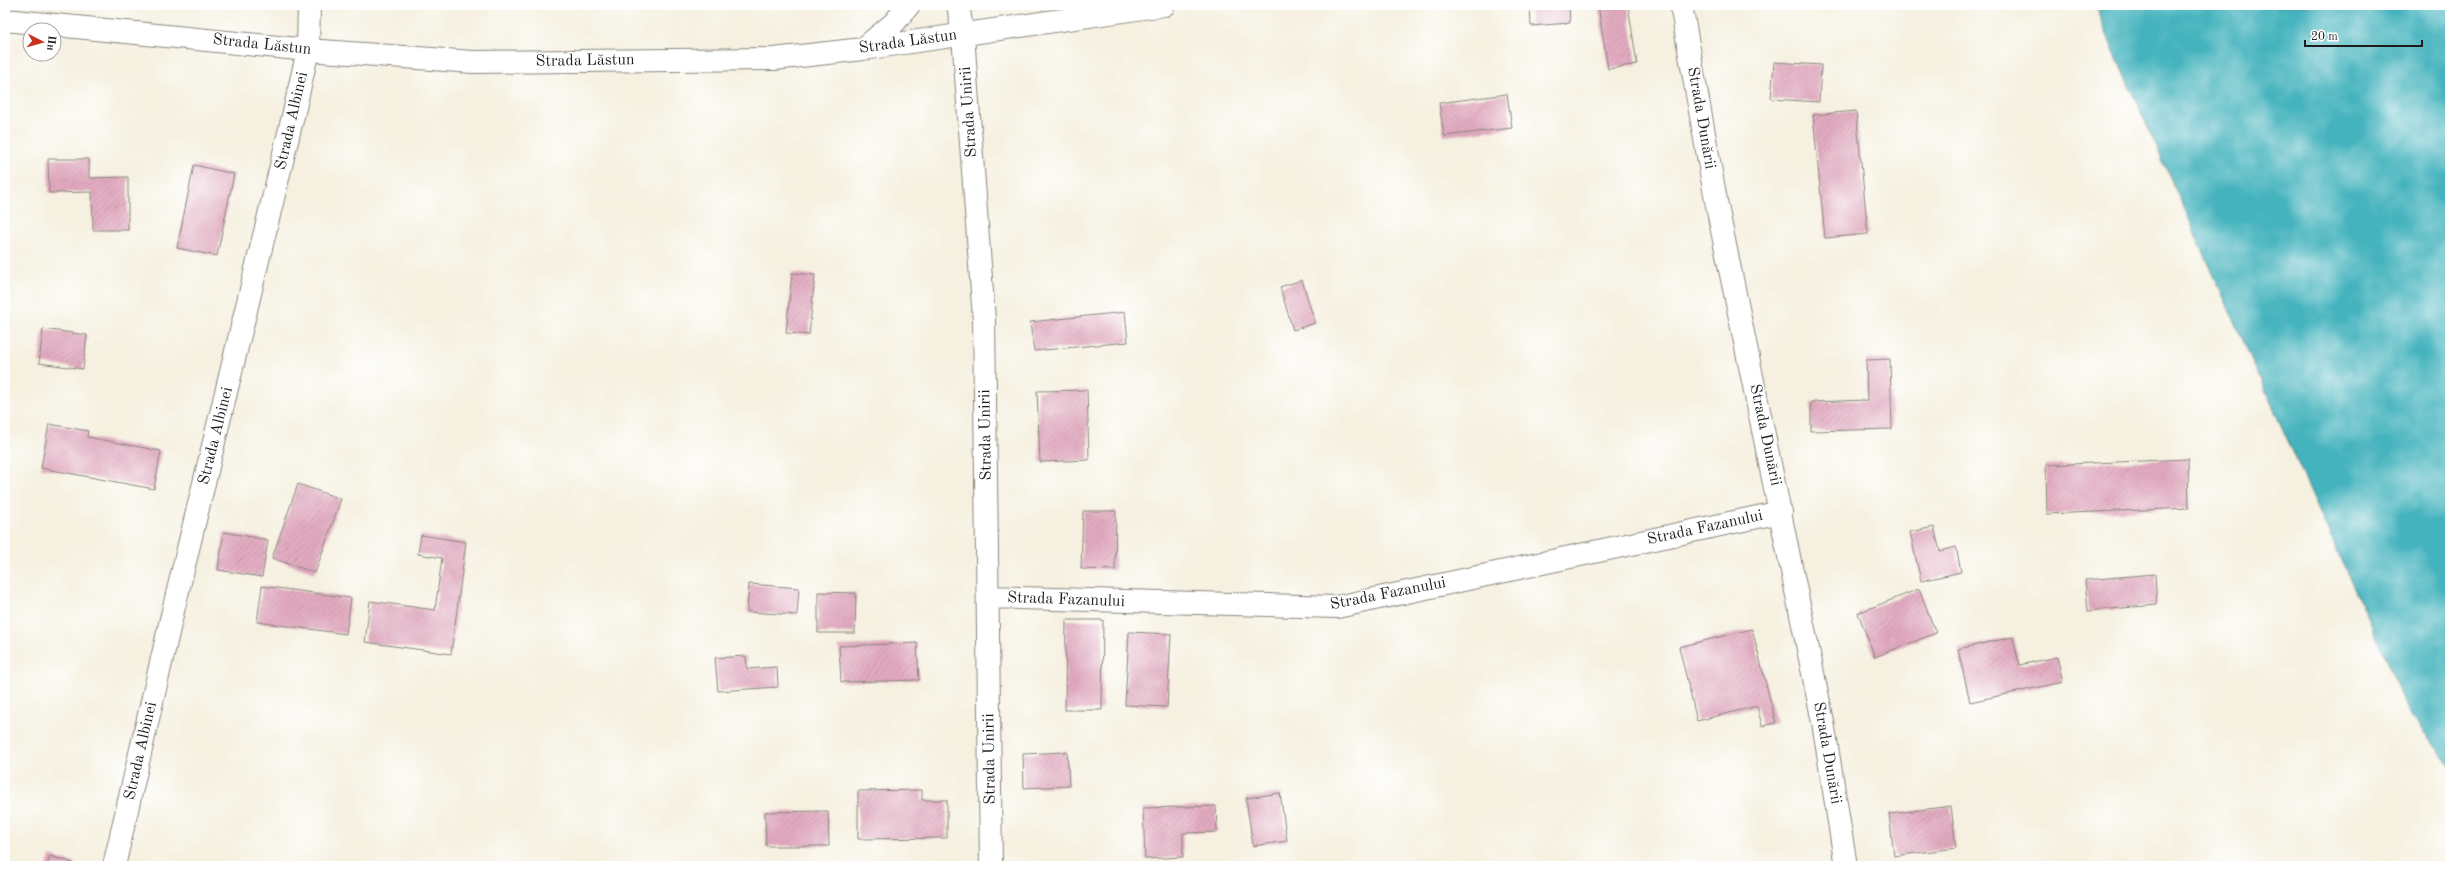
<svg xmlns="http://www.w3.org/2000/svg" width="2455" height="871" viewBox="0 0 2455 871" font-family="'Old Standard TT',serif">
	<defs>
		<pattern id="building-hatch" width="6" height="6" patternUnits="userSpaceOnUse"><rect width="6" height="6" fill="#e2aac0"/><path d="M-1 1l2-2M0 6l6-6M5 7l2-2" fill="none" stroke="#c192a4"/></pattern>
	</defs>
	<rect width="100%" height="100%" fill="#fff"/>
	<filter id="ink" filterUnits="userSpaceOnUse"><feTurbulence type="fractalNoise" baseFrequency=".025" numOctaves="2"/><feDisplacementMap in="SourceGraphic" scale="8" xChannelSelector="R" yChannelSelector="G"/><feConvolveMatrix kernelMatrix="1 2 1 2 8 2 1 2 1" color-interpolation-filters="sRGB"/></filter>
	<filter id="wash" filterUnits="userSpaceOnUse"><feTurbulence type="fractalNoise" baseFrequency=".012" numOctaves="4" result="noise"/><feDisplacementMap in="SourceGraphic" scale="16" xChannelSelector="R" yChannelSelector="G"/><feGaussianBlur stdDeviation="0.9" result="paint"/><feColorMatrix in="noise" values="0 0 0 0 0 0 0 0 0 0 0 0 0 0 0 0 0 1.4 0 .05"/><feComposite in="paint" operator="in"/></filter>
	<g filter="url(#wash)">
		<rect width="100%" height="100%" fill="#f5f0df"/>
		<path fill="#44b3bd" stroke="#30686c" d="M2095,5H2450V765L2411,716L2113,50Z"/>
		<g id="blocks">
			<path fill="url(#building-hatch)" d="M1530,5H1569L1570,23L1531,26Z
				M1598,5H1628L1637,64L1608,69Z
				M1774,62L1821,65L1819,102L1771,99Z
				M1507,94L1512,128L1444,136L1439,103Z
				M1856,111L1868,234L1825,238L1813,115Z
				M48,159H89V178L128,177V230H93L92,192L49,193Z
				M194,165L234,174L217,256L177,248Z
				M792,273L815,275L809,335L786,333Z
				M1302,280L1315,323L1293,330L1280,287Z
				M1125,312L1128,342L1034,351L1030,322Z
				M43,329L87,335L83,369L39,363Z
				M1890,359L1892,429L1811,431V402L1867,400L1866,360Z
				M1087,390L1089,460L1040,462L1037,391Z
				M49,424L88,431L87,437L161,451L154,489L41,468Z
				M2188,459L2189,508L2047,514L2046,465Z
				M298,484L341,499L315,573L272,558Z
				M1083,511H1116L1115,570L1081,569Z
				M1934,527L1940,551L1956,547L1961,572L1921,581L1910,532Z
				M224,532L268,540L262,577L218,570Z
				M421,535L466,542L451,654L365,642L370,601L435,610L442,558L418,554Z
				M2155,574L2157,605L2088,611L2085,580Z
				M749,584L799,588L797,615L747,612Z
				M262,586L351,598L346,634L257,622Z
				M1919,589L1936,633L1875,657L1858,613Z
				M818,592L856,593L855,633H818Z
				M1066,620H1103L1102,710H1065Z
				M1752,629L1776,723L1762,726L1757,706L1697,721L1679,647Z
				M1129,632L1171,634L1167,707L1125,705Z
				M2013,637L2019,665L2057,657L2063,682L1970,702L1958,649Z
				M917,643L919,680L841,682L839,646Z
				M746,656L747,669L777,667L778,687L718,691L715,658Z
				M1067,752L1069,786L1024,788L1023,754Z
				M922,790V800H947V838L858,839V791Z
				M1280,793L1287,841L1253,846L1246,798Z
				M1216,806L1217,832L1183,833V857L1145,859L1143,808Z
				M1951,806L1956,848L1894,856L1889,814Z
				M828,811L829,846H766L765,812Z
				M50,856L74,863L73,866H47Z"/>
		</g>
	</g>
	<g filter="url(#ink)">
		<use href="#blocks" fill-opacity="0" stroke="#88867e" stroke-width="1"/>
		<g fill="none" stroke-linecap="round" stroke-linejoin="round">
			<defs>
				<path id="minor" d="M958,5L963,35L984,319L991,866
					M5,20L308,50L473,62L774,59L863,49L1164,5
					M863,49L894,23L909,5
					M988,597L1337,607L1781,512
					M114,866L173,611L294,112L308,50L309,5"/>
				<path id="major" d="M1681,5L1717,206L1823,722L1846,866"/>
			</defs>
			<use href="#minor" stroke="#88867e" stroke-width="24"/>
			<use href="#major" stroke="#88867e" stroke-width="24"/>
			<use href="#minor" stroke="#fff" stroke-width="22"/>
			<use href="#major" stroke="#fff" stroke-width="22"/>
		</g>
	</g>
	<g text-anchor="middle" dominant-baseline="central" stroke-width="3" stroke-linejoin="round" paint-order="stroke">
		<g font-size="16" fill="#1c1c1c" stroke="#fff">
			<text transform="translate(908 42) rotate(-8)">Strada Lăstun</text>
			<text transform="translate(262 45) rotate(6)">Strada Lăstun</text>
			<text transform="translate(585 61) rotate(-1)">Strada Lăstun</text>
			<text transform="translate(969 112) rotate(-94)">Strada Unirii</text>
			<text transform="translate(1701 118) rotate(80)">Strada Dunării</text>
			<text transform="translate(292 121) rotate(-77)">Strada Albinei</text>
			<text transform="translate(986 435) rotate(-91)">Strada Unirii</text>
			<text transform="translate(1765 435) rotate(78)">Strada Dunării</text>
			<text transform="translate(216 436) rotate(-76)">Strada Albinei</text>
			<text transform="translate(1705 528) rotate(-12)">Strada Fazanului</text>
			<text transform="translate(1388 594) rotate(-11)">Strada Fazanului</text>
			<text transform="translate(1066 600) rotate(2)">Strada Fazanului</text>
			<text transform="translate(141 751) rotate(-77)">Strada Albinei</text>
			<text transform="translate(1827 753) rotate(80)">Strada Dunării</text>
			<text transform="translate(990 759) rotate(-91)">Strada Unirii</text>
		</g>
	</g>
	<rect width="2455" height="871" fill="none" stroke="#fff" stroke-width="20"/>
	<g transform="translate(42 42) rotate(96)"><circle r="19" fill="#ffffff" stroke="#a4a4a4"/>
	<path d="M0-3L7 15L0 10L-7 15Z" fill="#c8321e"/>
	<text y="-6" font-size="11" font-weight="bold" text-anchor="middle" fill="#1c1c1c">Пн</text>
	</g>
	<path d="M2305 40v6h117v-6" fill="none" stroke="#1c1c1c" stroke-width="2"/>
	<text x="2311" y="40" font-size="12" fill="#1c1c1c" stroke="#ffffff" stroke-width="3" paint-order="stroke">20 m</text>
</svg>
